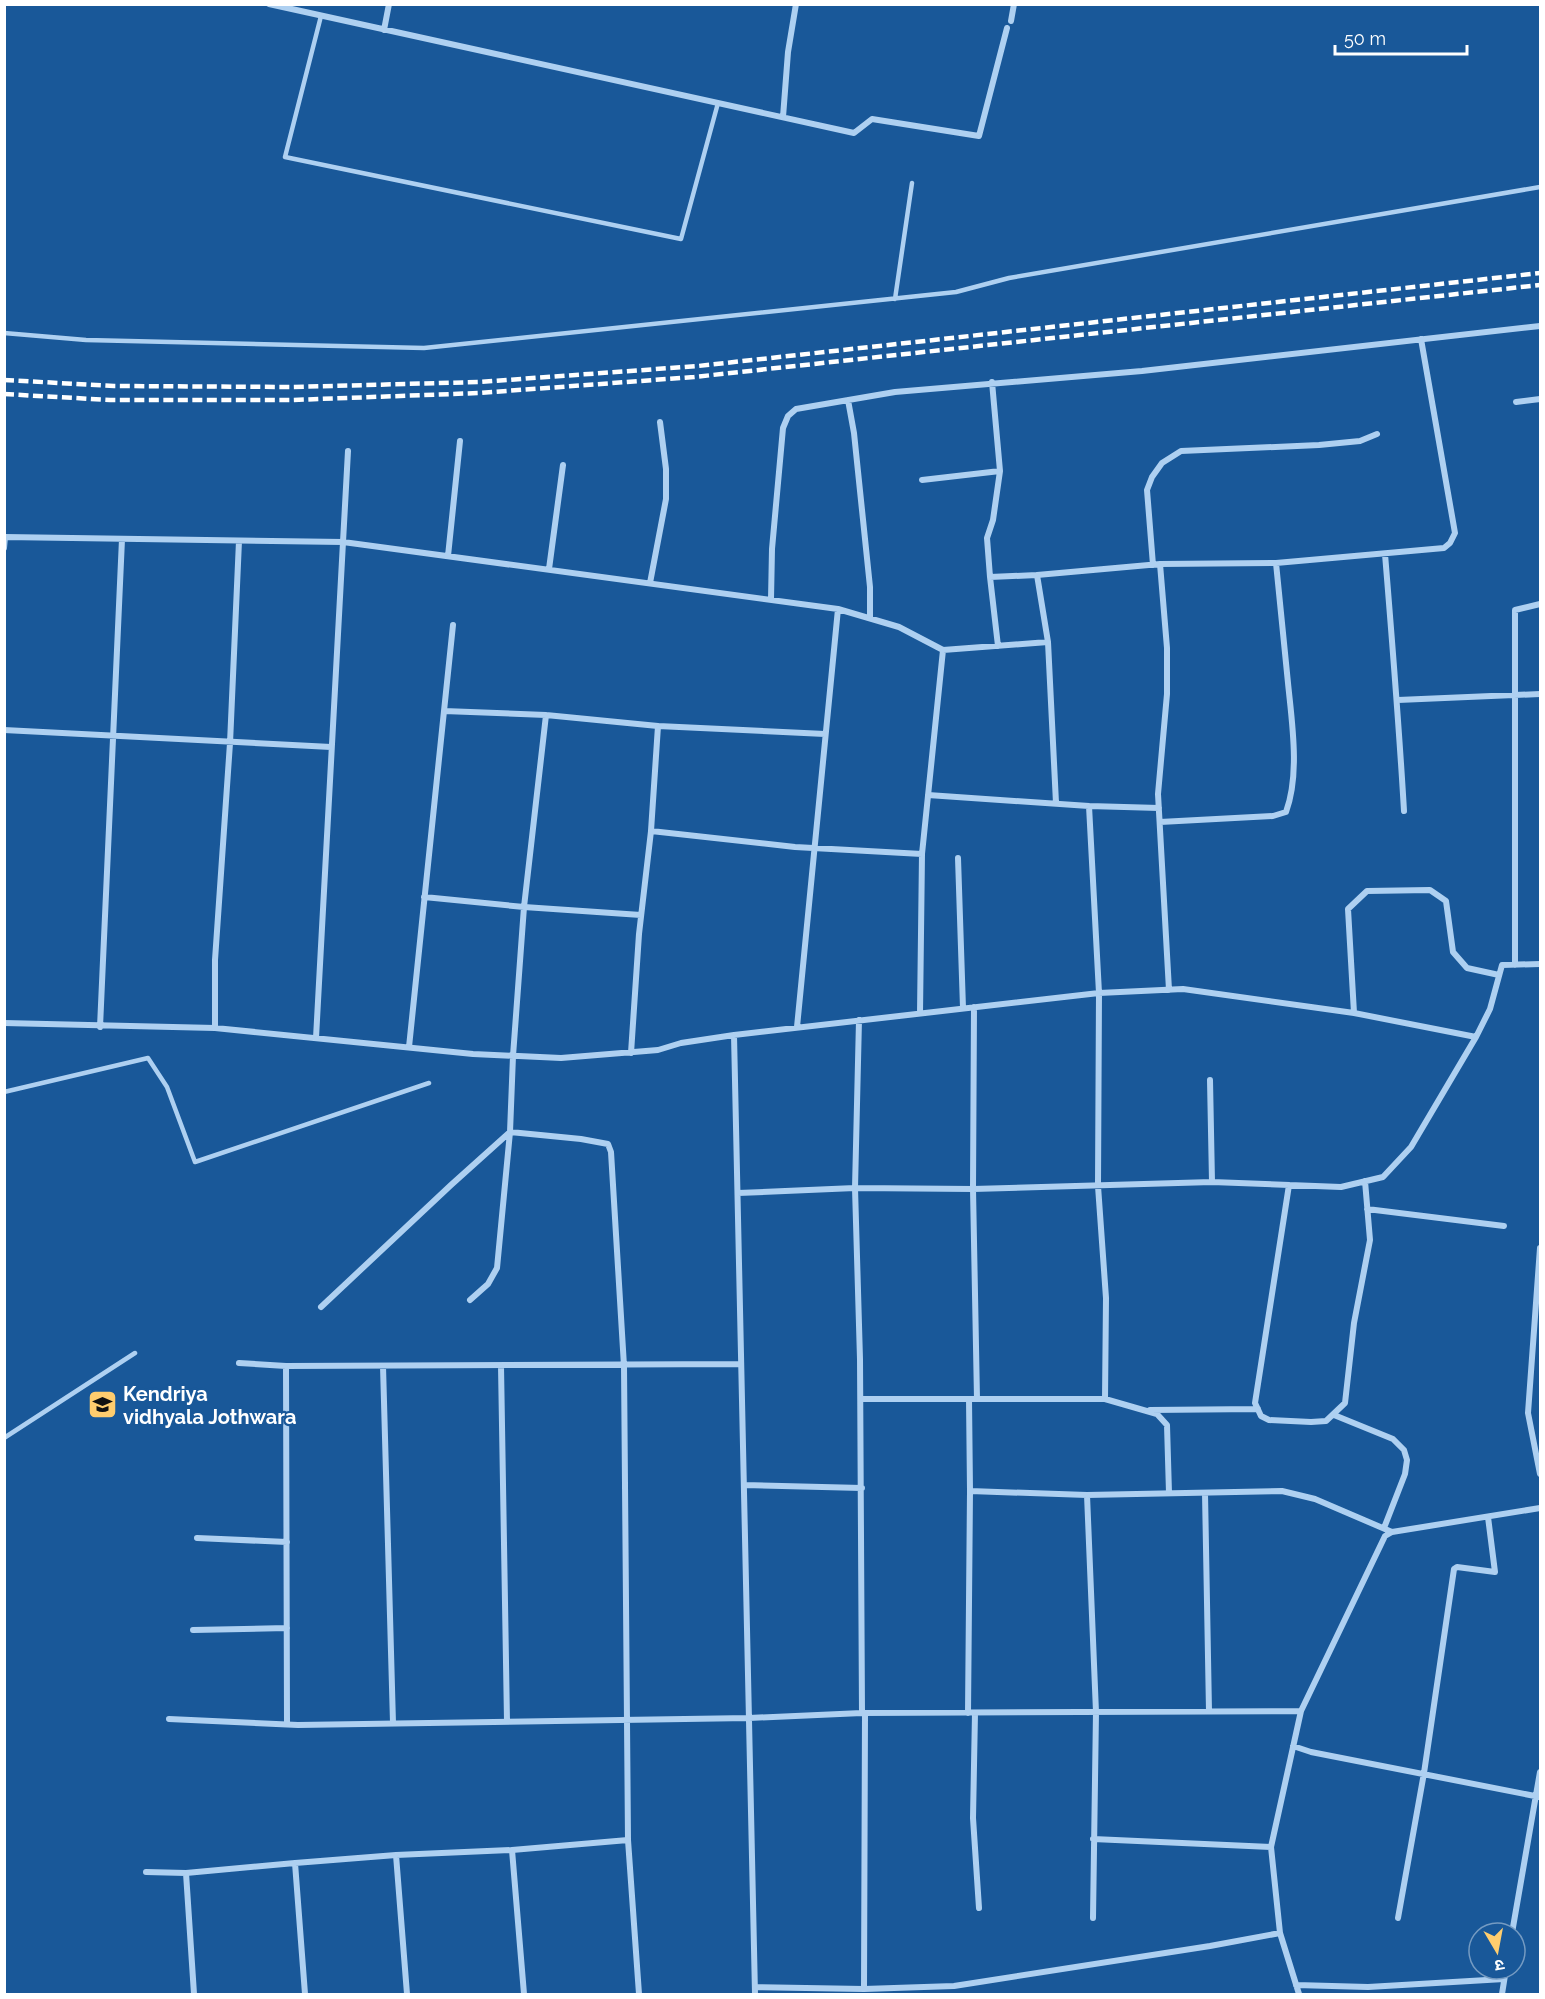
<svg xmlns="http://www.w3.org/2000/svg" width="1545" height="1999" viewBox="0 0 1545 1999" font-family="Raleway,'Noto Sans Devanagari',sans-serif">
	<rect width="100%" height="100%" fill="#195899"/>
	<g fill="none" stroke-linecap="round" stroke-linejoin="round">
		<path stroke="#aed0f1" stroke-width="4.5" d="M321,16L285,157L681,239L718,103
			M895,299L912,183
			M4,333L86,340L424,348L956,292L1009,278L1540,187
			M4,1092L148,1058L167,1087L195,1162L429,1083
			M4,1438L135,1353"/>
		<path stroke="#aed0f1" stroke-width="6" d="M269,4L854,133L872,119L979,136L1007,28
			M1011,21L1014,4
			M384,30L389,4
			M783,117L788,52L796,4
			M992,382L1000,471L993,520L987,538L990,577L998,646
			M848,400L854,433L870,587V618
			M1516,402L1540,399
			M922,480L1000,471
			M4,548L5,537L343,542L348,451
			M1385,554C1392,639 1399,725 1404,811
			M448,556L460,441
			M1160,564L1167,648V694L1158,794L1169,990
			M1153,565L1147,490L1152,477L1162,463L1181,451L1319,445L1360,441L1377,434
			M549,569L563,465
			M990,577L1037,575
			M650,583L666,499V469L660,422
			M771,599L772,549L783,428L788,416L796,409L895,392L1142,371L1540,326
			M1048,642L1037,575L1160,564L1276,563L1444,548L1450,543L1455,533L1421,339
			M943,650L1048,642L1056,803
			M1398,700L1540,694
			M444,711L453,625
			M4,730L331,747
			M928,795L1089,806L1099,993L1098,1186L1106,1298L1105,1399
			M1089,806L1159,808
			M1160,822L1273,816L1286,812C1300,774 1292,723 1288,683C1284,643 1280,603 1276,563
			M651,831L658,726L825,734
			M958,858L963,1008
			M424,897L524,907L641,915
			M1515,965V610L1540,604
			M974,1007L973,1189L977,1399
			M1354,1013L1348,909L1367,891L1430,890L1446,901L1453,952L1467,968L1499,975
			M859,1020L855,1188L973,1189L1212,1182L1341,1187L1383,1177L1411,1147L1476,1037L1490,1009L1502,965L1540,964
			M4,1023L215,1028L473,1054L561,1058L658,1050L681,1043L734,1035L1099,993L1183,989L1354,1013L1476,1037
			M100,1027L122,539
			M797,1027L838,609L899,627L943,650L922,854
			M215,1028V960L230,743L239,541
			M734,1035L755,1994
			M316,1038L343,542L838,609
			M409,1047L444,711L546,715L658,726
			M631,1053L639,934L651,831L795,847L922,854L920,1013
			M1210,1080L1212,1182
			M1289,1185L1255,1403L1261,1416L1269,1420L1311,1422L1326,1421L1345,1403L1354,1323L1370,1240L1365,1181
			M738,1193L855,1188L860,1359L862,1713
			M1367,1209L1504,1226
			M1540,1248L1528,1413L1540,1474
			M470,1300L488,1284L497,1268L510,1132L513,1056L524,907L546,715
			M321,1307L451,1185L510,1132L581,1139L608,1144L611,1152L624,1366L628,1840L639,1994
			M239,1363L286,1366L741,1364
			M286,1366L287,1724
			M383,1366L393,1723
			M501,1366L507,1721
			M861,1399H969L970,1491
			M969,1399H1105L1157,1414L1167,1425L1169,1493
			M1150,1410L1258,1409
			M1334,1415L1393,1439L1404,1450L1407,1460L1405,1474L1384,1528
			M744,1485L862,1488
			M1205,1493L1209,1711
			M197,1538L287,1542
			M193,1630L287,1628
			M1301,1711L1385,1536L1392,1532L1540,1508
			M968,1713L970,1491L1087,1495
			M975,1713L973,1818L979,1908
			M169,1719L298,1725L749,1718L862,1713L1301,1711L1271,1847
			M1293,1746L1311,1752L1540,1797
			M1093,1839L1271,1847L1280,1933
			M512,1850L628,1840
			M396,1855L512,1850L524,1994
			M295,1863L396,1855L407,1994
			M146,1872L186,1873
			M1093,1918L1096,1712L1087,1495L1282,1491L1315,1499L1392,1532
			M1398,1918L1424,1773L1454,1569L1457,1567L1495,1572L1488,1517
			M1512,1933L1540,1772
			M1296,1985L1368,1987L1504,1979
			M755,1987L864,1989L954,1986L1210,1946L1280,1933L1299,1994
			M864,1989L865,1713
			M194,1994L186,1873L295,1863L305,1994
			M1502,1994L1506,1969"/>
		<path stroke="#fff" stroke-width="4.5" stroke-dasharray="10 4.5" stroke-linecap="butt" d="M4,380L114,386L293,387L479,382L698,366L1540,273
			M4,394L110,400H292L479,393L694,377L1540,285"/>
	</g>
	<defs>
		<symbol id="school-square" viewBox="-11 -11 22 22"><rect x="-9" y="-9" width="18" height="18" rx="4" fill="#ffcd6e" stroke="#195899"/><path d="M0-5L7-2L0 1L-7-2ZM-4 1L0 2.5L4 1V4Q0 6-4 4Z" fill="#111"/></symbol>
	</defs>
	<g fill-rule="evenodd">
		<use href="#school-square" x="86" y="1388" width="33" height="33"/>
	</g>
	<g text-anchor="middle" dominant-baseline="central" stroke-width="4.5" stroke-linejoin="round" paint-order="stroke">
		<g font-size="20" font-weight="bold" fill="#fff" stroke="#195899" text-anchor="start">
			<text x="123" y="1394">Kendriya<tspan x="123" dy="23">vidhyala Jothwara</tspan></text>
		</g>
	</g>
	<rect width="1545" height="1999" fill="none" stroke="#ffffff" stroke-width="12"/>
	<g transform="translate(1497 1951) rotate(170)"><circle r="28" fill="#195899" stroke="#759bc2" stroke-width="1.5"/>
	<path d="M0-4.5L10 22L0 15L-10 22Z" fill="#ffcd6e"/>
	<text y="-9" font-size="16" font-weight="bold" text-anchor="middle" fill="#ffffff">उ</text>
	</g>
	<path d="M1335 45v9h132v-9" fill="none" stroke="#ffffff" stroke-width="3"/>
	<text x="1344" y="45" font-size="18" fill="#ffffff" stroke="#195899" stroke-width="4.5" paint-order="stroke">50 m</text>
</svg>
